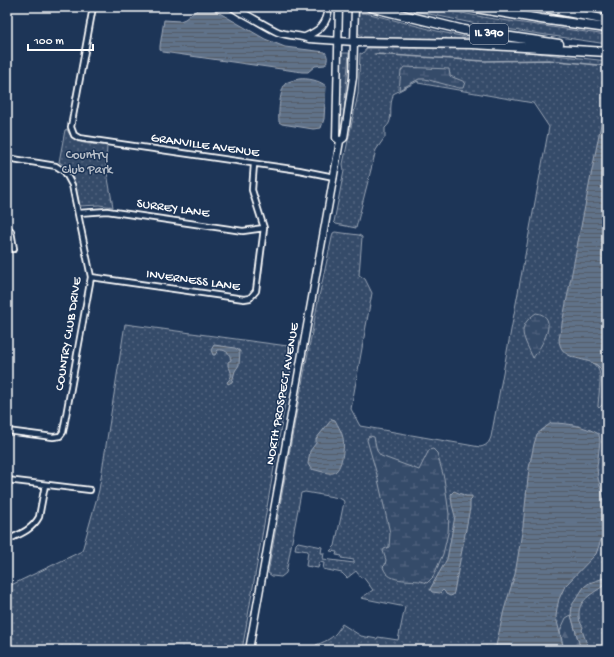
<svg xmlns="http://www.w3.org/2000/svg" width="614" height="657" viewBox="0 0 614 657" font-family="'Gochi Hand',sans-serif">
	<defs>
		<pattern id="grass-dots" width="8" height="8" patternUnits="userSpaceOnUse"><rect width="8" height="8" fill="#364b69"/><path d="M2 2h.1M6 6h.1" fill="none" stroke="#546680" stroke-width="1.8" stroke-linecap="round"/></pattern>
		<pattern id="forest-firs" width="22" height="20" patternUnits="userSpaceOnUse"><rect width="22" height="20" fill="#364b69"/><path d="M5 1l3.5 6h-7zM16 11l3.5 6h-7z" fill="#546680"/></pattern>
		<pattern id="wetland-marsh" width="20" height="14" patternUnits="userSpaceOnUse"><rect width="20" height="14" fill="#364b69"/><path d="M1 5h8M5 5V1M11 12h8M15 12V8" fill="none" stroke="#546680"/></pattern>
		<pattern id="water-rules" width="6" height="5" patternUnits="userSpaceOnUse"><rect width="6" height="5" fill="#617289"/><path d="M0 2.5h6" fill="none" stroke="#555d67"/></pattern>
	</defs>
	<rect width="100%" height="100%" fill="#1d3557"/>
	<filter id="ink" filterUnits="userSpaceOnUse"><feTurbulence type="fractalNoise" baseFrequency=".025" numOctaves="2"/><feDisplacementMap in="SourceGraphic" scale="8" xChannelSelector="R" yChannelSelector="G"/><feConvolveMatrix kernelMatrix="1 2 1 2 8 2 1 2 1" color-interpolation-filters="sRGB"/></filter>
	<g filter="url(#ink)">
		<path fill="url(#grass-dots)" stroke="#9aa5b4" d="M396,7H431L488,18L607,35V44L486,26Z
			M557,7H607V17Z
			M358,13H366L441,32L480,40V41L365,38L359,34L358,32Z
			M367,48H488L529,52L607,61V650H314L316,645C329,640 335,637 342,624L361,636L377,639L378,637L398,640L405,607L361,598L373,590L363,577L361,578L356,571L347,578L342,573L323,569L324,563L320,562L318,568L306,566L308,551L295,549L296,544L298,542L322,547L321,553H324L323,559L354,563V560L341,558L342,556L336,555L337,552L330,551L335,546L344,502L343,500L339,498L305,492L301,493L286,573L281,577L272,576L268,573L296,415L318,301L333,233L335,232L359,235L362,237L359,275L365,279L372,293L351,409L360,426L480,447C486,446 489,443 491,437L549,127L533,103L418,83V81L393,94C393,98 391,101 391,105C390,113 393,122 385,128V137L376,150L356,228L336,224L334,222L344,171L343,164L358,94L360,53L362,54Z
			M342,53H349L342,136H339L341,65Z
			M67,129C73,146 92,144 107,145L106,167L113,207L99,205L80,206C76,189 75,171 59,162L65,130Z
			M125,324L295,347L242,650H7V587L82,551L99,490Z"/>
		<path fill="url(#forest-firs)" stroke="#9aa5b4" d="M571,615L581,650H564L560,631L566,618Z"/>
		<path fill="url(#wetland-marsh)" stroke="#9aa5b4" d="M404,67L449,69L450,76L465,82L463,88H459L425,79H419L399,90L401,71Z
			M536,313C561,316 541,347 533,358C525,339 514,328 536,313Z
			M593,363C603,368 600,373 607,377V402L604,403L599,408L598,407C598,399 602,378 599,371C598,368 595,366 593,363Z
			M370,436L374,437L377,451L381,456L419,470L429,450L433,449L437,453L444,478L449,514L448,533L443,554L433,577L427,583C414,577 389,586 383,567L385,565L386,560L383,551L384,549L389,547L390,533L377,475L367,440L368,437Z"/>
		<path fill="url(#water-rules)" stroke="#a0aab8" d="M201,7H209L265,39L285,47L325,52C328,56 328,61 325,65L315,66L308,72H302L163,52L160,50V46L164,20L180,21L185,19Z
			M299,79C307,78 319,80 326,86L324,119L321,128L313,129L282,124L279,122C278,114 280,88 286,83C289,81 295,80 299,79Z
			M607,105V377C602,374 602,369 597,365C584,357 560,361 559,339L603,114Z
			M214,345L235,348L240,351L239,365L235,371L232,382L228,384L227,382C233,377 232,372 228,366V362L231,360C230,353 225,349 218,350L215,355H213L211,350Z
			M332,419L335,420C338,426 342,432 343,438C345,445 342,471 333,473C327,474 317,470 311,469L308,464L310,451L316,443V439Z
			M551,423C568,423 584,426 599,434L600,441L597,467L598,478L605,503L606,516L605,529L596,554L565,586L559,599L557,608L556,617L564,650H495L504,610L515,574L523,526L529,468L534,444L537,434Z
			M454,491L466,496H472V499L470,501V508L454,592L453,595L450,596L446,594L445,592L443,590L440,593L432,592L430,589L447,559L455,516L452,505L451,494Z
			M607,577V583C597,592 578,598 579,615C579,619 580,623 583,627L582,630L589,650H581L571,615L572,605L584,587L589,583Z"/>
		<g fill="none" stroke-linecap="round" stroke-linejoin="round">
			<path stroke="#a0aab8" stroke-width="1.5" d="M375,54L484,61L549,60L607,66"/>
			<defs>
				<path id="street" d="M93,7L71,127L74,135L79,138L299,170L334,177
					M7,158L56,166L65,172L72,185L91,277L63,432L60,436L53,437L7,431
					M78,213L107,211L243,231L264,228
					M7,227L11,231L14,249
					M91,277L244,299L250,298L256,291L264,228L252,190L254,164
					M7,480L90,490
					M7,540C20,534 32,530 39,517L45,485"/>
				<path id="secondary" d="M339,7L336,138L340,141
					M239,11C252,17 265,26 278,32C288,36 300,35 309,39L355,42
					M305,37C320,30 327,25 329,7
					M249,650L340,141L344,138L353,77L355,7"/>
				<path id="highway" d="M234,7L242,12
					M370,7L464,30L559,44
					M470,7L541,19L607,28
					M542,7L607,20
					M355,42L473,44L607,52"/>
			</defs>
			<use href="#street" stroke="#fff" stroke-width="8"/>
			<use href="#secondary" stroke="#fff" stroke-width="9"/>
			<use href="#highway" stroke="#fff" stroke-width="11"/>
			<use href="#street" stroke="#1d3557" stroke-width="4.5"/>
			<use href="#secondary" stroke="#1d3557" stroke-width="6"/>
			<use href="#highway" stroke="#1d3557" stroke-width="8"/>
		</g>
	</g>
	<g text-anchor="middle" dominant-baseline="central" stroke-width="3" stroke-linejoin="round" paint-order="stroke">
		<rect fill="#1d3557" stroke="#bbc2cd" stroke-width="1" x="470" y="24" width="38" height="20" rx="3"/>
		<g font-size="12" font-weight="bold" fill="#fff">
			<text x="489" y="34">IL 390</text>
		</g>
		<g font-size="13" fill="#fff" stroke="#1d3557">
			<text transform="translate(205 146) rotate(8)">GRANVILLE AVENUE</text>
			<text transform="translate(173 209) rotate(8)">SURREY LANE</text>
			<text transform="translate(193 281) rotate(8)">INVERNESS LANE</text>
			<text transform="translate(69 334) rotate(-81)">COUNTRY CLUB DRIVE</text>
			<text transform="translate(283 394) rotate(-80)">NORTH PROSPECT AVENUE</text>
		</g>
		<g font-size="13" fill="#b9c0ca" stroke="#1d3557">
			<text x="87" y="155">Country<tspan x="87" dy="15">Club Park</tspan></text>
		</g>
	</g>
	<rect width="614" height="657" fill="none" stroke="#1d3557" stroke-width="24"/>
	<rect x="12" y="12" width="590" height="633" fill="none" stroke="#fff" stroke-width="1.5" filter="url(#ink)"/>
	<path d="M28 44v6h65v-6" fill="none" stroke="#ffffff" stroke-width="2"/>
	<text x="34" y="44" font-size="12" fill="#ffffff" stroke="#1d3557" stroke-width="3" paint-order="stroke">100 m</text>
</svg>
